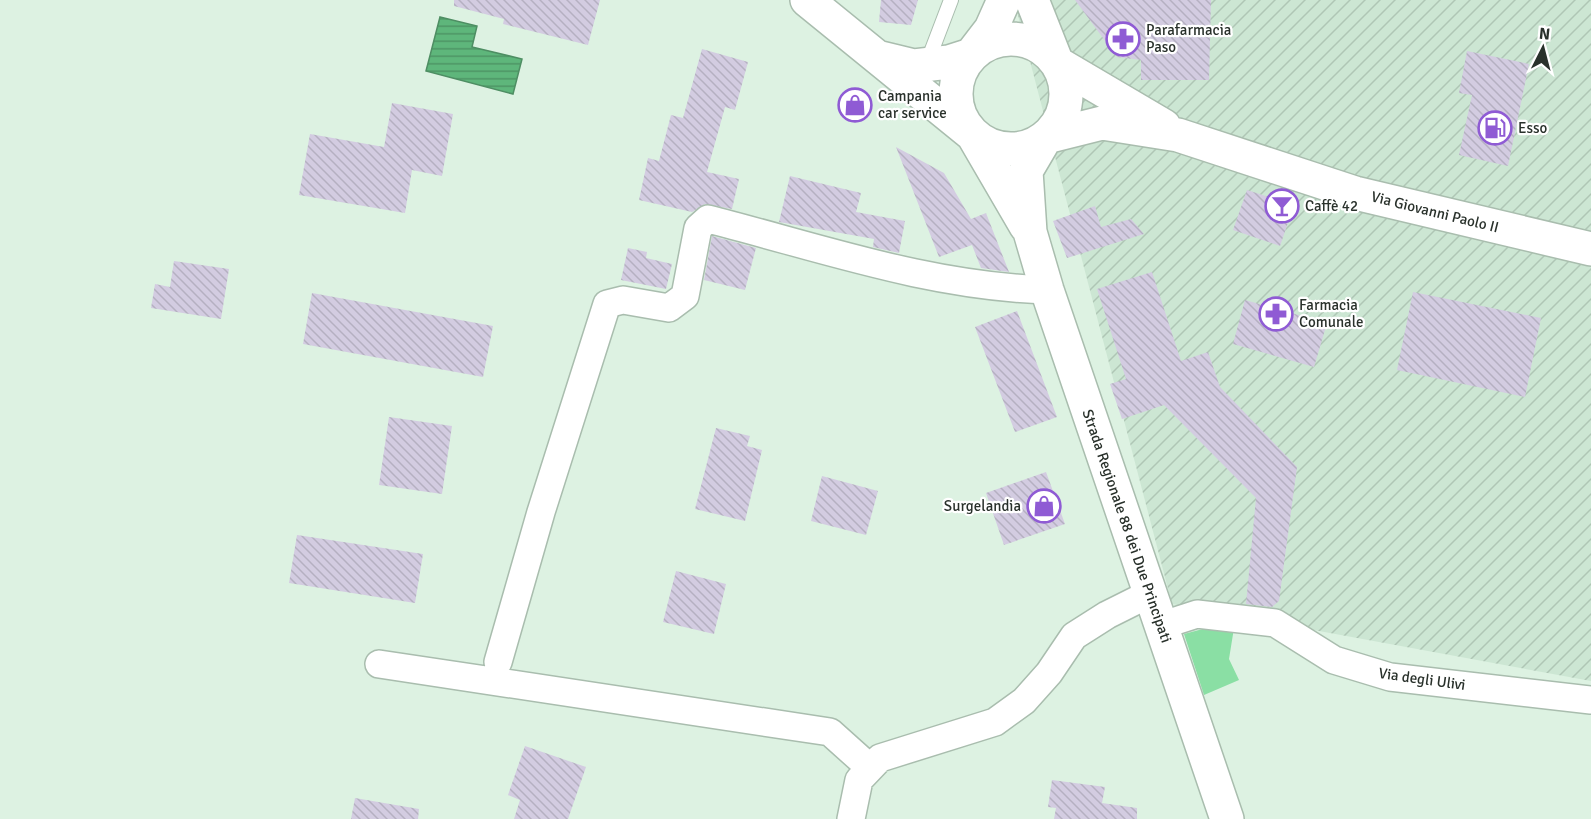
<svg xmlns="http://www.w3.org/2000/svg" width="1591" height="819" viewBox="0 0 1591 819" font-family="Signika,sans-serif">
	<defs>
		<pattern id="industrial-furrows" width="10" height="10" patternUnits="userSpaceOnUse" patternTransform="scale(1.5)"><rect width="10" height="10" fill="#cce6d3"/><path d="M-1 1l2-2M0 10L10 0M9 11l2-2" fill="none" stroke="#afc6b5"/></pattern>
		<pattern id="water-rules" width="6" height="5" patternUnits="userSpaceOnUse" patternTransform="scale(1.5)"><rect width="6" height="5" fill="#5eb67b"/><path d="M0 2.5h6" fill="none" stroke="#4e9565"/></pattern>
		<pattern id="building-back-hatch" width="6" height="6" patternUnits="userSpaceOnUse" patternTransform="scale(1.5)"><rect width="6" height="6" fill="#d3cce1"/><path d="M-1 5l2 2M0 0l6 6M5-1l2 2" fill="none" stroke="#b5b0c1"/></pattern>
	</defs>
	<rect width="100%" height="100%" fill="#ddf2e2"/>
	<path fill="url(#industrial-furrows)" d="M1014,0H1591V681L1172,604Z"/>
	<path fill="#8adfa4" d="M1214,626L1234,628L1229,659L1239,680L1204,695L1184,634Z"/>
	<path fill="url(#water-rules)" stroke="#4e8e63" stroke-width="1.5" d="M440,17L477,26L472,47L522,59L513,94L426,71Z"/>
	<path fill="url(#building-back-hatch)" d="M454,0H600L588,45L503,24L504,19L454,6Z
		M881,0H918L911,25L879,22Z
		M1075,0H1211L1209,80H1141V60L1117,57Z
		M702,49L748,62L735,110L725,107L707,172L739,179L732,209L705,204L692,212L639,200L648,158L659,161L671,115L683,118Z
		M1467,51L1529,64L1508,166L1459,155L1472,95L1459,93Z
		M392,103L453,114L442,176L412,170L405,213L299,195L310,134L384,147Z
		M896,147L944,173L971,219L986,213L1009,272L981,268L972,245L939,257Z
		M790,176L861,193L856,212L905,221L899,253L873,247L874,239L779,222Z
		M1247,190L1294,205L1280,246L1233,230Z
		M1095,206L1101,227L1131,219L1144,234L1067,258L1053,221Z
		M712,236L756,248L745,290L704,280Z
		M628,248L647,252L646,258L672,264L666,289L621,280Z
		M174,261L229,269L221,319L151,308L155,284L170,287Z
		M1152,272L1181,361L1208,352L1220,387L1297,467L1279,601L1272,607L1246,604L1256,498L1164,405L1122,419L1110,384L1126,379L1097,289Z
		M1413,292L1541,318L1525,397L1397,370Z
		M312,293L493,326L483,377L303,344Z
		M1245,300L1327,323L1314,367L1233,344Z
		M1017,311L1057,417L1015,432L975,327Z
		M389,417L452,426L442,494L379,485Z
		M716,428L750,436L747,446L762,450L745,521L695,509Z
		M1046,472L1065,524L1004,545L986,493Z
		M822,476L878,491L866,535L811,521Z
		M297,535L423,554L415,603L289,583Z
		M676,571L726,584L714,634L663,622Z
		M525,746L586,767L568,819H514L520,800L508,795Z
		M1052,780L1105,787L1102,803L1137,808V819H1054L1056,808L1048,807Z
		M355,798L419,809L418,819H351Z"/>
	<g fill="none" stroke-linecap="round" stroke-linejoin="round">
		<defs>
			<path id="lane" d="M927,63L951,0"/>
			<path id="street" d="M1160,626L1197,614L1275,623L1334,660L1390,677L1591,700
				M498,662L541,512L607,304L623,300L669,308L685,296L698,228L708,219C822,248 928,286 1047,290
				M379,664L830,732L869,767
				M851,819L859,780L880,758L995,722L1024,701L1049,673L1074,636L1107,615L1149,594"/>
			<path id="secondary" d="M807,0L973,135L1026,226
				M1032,0L1057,63L1164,126
				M956 94a55 55 0 1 1 110 0a55 55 0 1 1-110 0Z
				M881,58L914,66L949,62L971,55L991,29L1004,0
				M1227,819L1047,290L1030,232L1026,171L1046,137L1102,123L1178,135L1355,193L1591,249"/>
		</defs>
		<use href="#lane" stroke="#a9bdae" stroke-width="16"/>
		<use href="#street" stroke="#a9bdae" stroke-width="30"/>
		<use href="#secondary" stroke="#a9bdae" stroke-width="36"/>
		<use href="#lane" stroke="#fff" stroke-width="14"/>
		<use href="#street" stroke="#fff" stroke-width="27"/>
		<use href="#secondary" stroke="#fff" stroke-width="33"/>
	</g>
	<defs>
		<symbol id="pharmacy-ring" viewBox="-11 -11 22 22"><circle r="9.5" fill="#fff" stroke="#8f5bd4" stroke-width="1.5"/><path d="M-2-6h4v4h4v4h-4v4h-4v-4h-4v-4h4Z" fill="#8f5bd4"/></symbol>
		<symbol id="shop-ring" viewBox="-11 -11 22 22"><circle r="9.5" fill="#fff" stroke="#8f5bd4" stroke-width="1.5"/><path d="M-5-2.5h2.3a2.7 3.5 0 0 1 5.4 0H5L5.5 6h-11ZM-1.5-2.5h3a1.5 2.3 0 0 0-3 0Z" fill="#8f5bd4"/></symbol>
		<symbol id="fuel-ring" viewBox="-11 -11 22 22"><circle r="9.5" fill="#fff" stroke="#8f5bd4" stroke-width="1.5"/><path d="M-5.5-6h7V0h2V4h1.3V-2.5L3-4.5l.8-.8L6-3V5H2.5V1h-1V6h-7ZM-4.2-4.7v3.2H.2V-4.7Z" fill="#8f5bd4"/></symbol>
		<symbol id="bar-ring" viewBox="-11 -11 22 22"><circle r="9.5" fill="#fff" stroke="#8f5bd4" stroke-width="1.5"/><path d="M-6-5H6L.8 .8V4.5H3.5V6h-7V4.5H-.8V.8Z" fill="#8f5bd4"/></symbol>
	</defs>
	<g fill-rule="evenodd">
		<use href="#pharmacy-ring" x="1104" y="20" width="38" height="38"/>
		<use href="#shop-ring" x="836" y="86" width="38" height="38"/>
		<use href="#fuel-ring" x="1476" y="109" width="38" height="38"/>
		<use href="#bar-ring" x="1263" y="187" width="38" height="38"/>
		<use href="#pharmacy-ring" x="1257" y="295" width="38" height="38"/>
		<use href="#shop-ring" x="1025" y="487" width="38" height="38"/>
	</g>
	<g text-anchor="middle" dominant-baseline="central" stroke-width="4.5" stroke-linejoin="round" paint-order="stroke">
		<g font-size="15" fill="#29312b" stroke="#fff" text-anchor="start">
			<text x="1146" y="30">Parafarmacia<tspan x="1146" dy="17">Paso</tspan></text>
			<text x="878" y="96">Campania<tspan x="878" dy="17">car service</tspan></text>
			<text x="1518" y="128">Esso</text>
			<text x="1305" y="206">Caffè 42</text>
			<text x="1299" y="305">Farmacia<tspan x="1299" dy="17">Comunale</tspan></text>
			<text x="1021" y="506" text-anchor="end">Surgelandia</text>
		</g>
		<g font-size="15" fill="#29312b" stroke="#fff">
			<text transform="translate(1435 212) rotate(14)">Via Giovanni Paolo II</text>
			<text transform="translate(1127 526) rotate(71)">Strada Regionale 88 dei Due Principati</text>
			<text transform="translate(1422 679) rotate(8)">Via degli Ulivi</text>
		</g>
	</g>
	<g transform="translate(1543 48) rotate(6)" stroke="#ffffff" stroke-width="4.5" paint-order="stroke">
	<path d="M0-4.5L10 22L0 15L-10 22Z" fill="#29312b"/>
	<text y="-9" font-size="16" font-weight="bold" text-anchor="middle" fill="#29312b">N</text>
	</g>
</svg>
